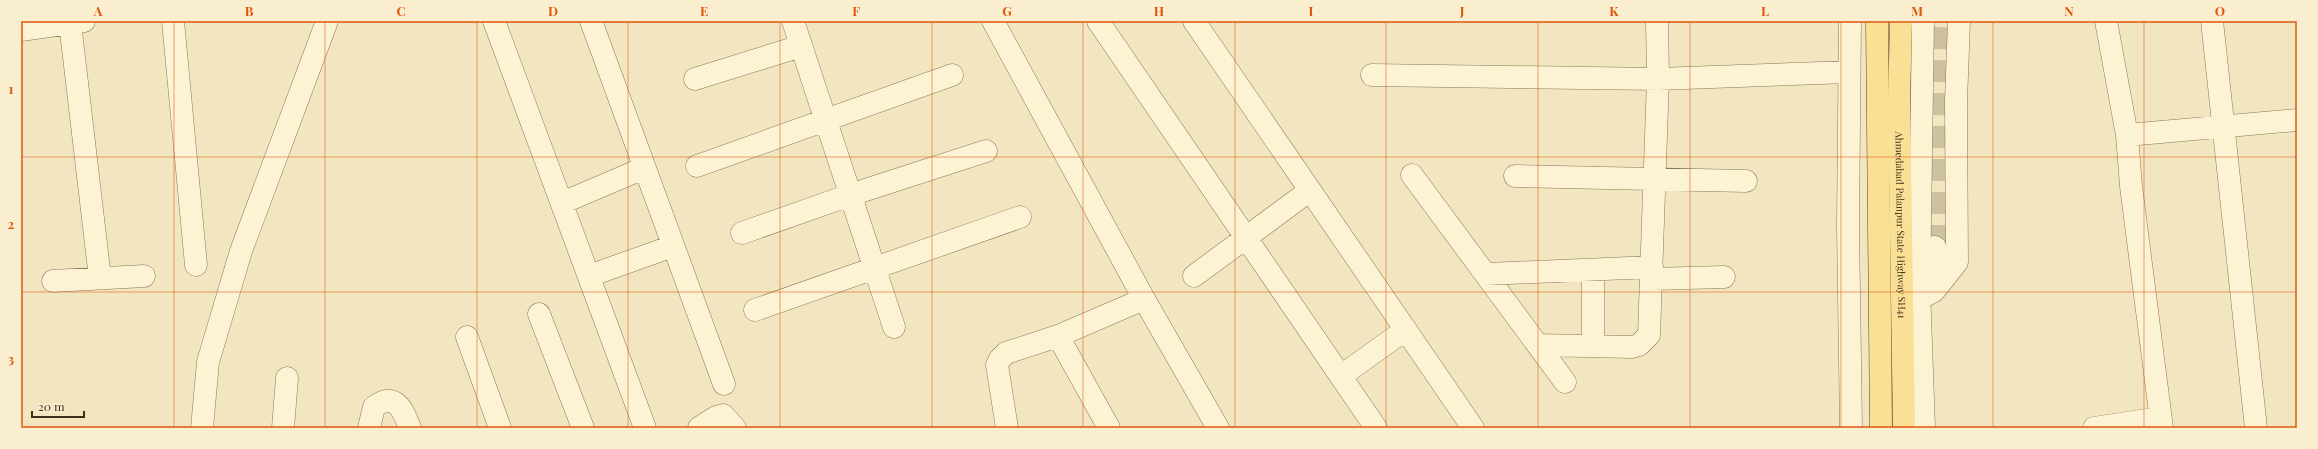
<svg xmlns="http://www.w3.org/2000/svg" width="2318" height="449" viewBox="0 0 2318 449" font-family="'Playfair Display',serif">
	<rect width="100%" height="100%" fill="#f2e6c0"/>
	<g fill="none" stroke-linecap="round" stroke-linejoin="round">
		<path stroke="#cdc19f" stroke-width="22" stroke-dasharray="22 11" stroke-linecap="butt" d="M1935,247V125L1939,21"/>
		<defs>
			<path id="minor" d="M173,21L196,265
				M494,21L645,428
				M591,21L724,384
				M793,21L894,327
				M993,21L1144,299L1218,428
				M1098,21L1376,428
				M1194,21L1473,428
				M1850,21L1848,226L1851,428
				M1923,21L1919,288L1924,428
				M2106,21L2127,135L2131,186L2162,428
				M2212,21L2256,428
				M70,23L100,278
				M21,30L84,21
				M1372,75L1658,79L1848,72
				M695,79L801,46
				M2127,135L2297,120
				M697,166L952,75
				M1412,175L1565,382
				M1515,176L1746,181
				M562,203L644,168
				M742,233L850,195L986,151
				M1935,247L1938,285
				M1486,274L1652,267
				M589,276L673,246
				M1194,276L1309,191
				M1652,279L1724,277
				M53,281L144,276
				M1919,299L1934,291L1957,262L1956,102L1959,21
				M755,310L1020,217
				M539,314L583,428
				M1058,336L1109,428
				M467,337L500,428
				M1538,345L1632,347L1639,345L1649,335L1658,79L1657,21
				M1593,346V270
				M1341,376L1405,330
				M202,428L208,362L241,251L327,21
				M283,428L287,378
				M369,428L374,407C396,391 403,410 410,428
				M699,428L716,417L723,415L735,428
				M1007,428L997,365L1000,359L1006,353L1058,336L1144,299
				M2094,428L2160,418"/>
			<g id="major">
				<path d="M1877,21L1881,428"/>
				<path id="s1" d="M1901,21L1899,102L1904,428"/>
			</g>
		</defs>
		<use href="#minor" stroke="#8d7756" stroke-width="23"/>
		<use href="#major" stroke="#5a442b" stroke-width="23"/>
		<use href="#minor" stroke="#fcf2d4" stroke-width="22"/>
		<use href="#major" stroke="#f9e094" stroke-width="22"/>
	</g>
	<path fill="none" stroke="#df570d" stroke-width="1" stroke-opacity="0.55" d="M174,21V428M325,21V428M477,21V428M628,21V428M780,21V428M932,21V428M1083,21V428M1235,21V428M1386,21V428M1538,21V428M1690,21V428M1841,21V428M1993,21V428M2144,21V428M21,157H2297M21,292H2297"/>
	<g text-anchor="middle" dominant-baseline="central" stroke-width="3" stroke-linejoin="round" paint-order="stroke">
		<g font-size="10" fill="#3b2d1c" stroke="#f9efd0">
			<text stroke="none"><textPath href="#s1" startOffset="204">Ahmedabad Palanpur State Highway SH41</textPath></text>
		</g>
	</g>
	<rect width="2318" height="449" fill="none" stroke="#f9efd0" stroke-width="44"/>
	<path d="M32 411v6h52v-6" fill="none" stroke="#3b2d1c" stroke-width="2"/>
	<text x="38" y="411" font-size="12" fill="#3b2d1c" stroke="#f9efd0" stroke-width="3" paint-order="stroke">20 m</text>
	<rect x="22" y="22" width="2274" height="405" fill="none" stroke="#df570d" stroke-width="1.5"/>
	<g font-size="13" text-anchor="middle" font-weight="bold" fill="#df570d">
		<text x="98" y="16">A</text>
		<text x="249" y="16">B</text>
		<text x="401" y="16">C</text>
		<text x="553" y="16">D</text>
		<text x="704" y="16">E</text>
		<text x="856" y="16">F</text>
		<text x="1007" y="16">G</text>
		<text x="1159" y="16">H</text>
		<text x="1311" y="16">I</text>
		<text x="1462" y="16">J</text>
		<text x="1614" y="16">K</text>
		<text x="1765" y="16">L</text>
		<text x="1917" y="16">M</text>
		<text x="2069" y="16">N</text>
		<text x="2220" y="16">O</text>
		<text x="11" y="94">1</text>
		<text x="11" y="229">2</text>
		<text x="11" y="364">3</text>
	</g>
</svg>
